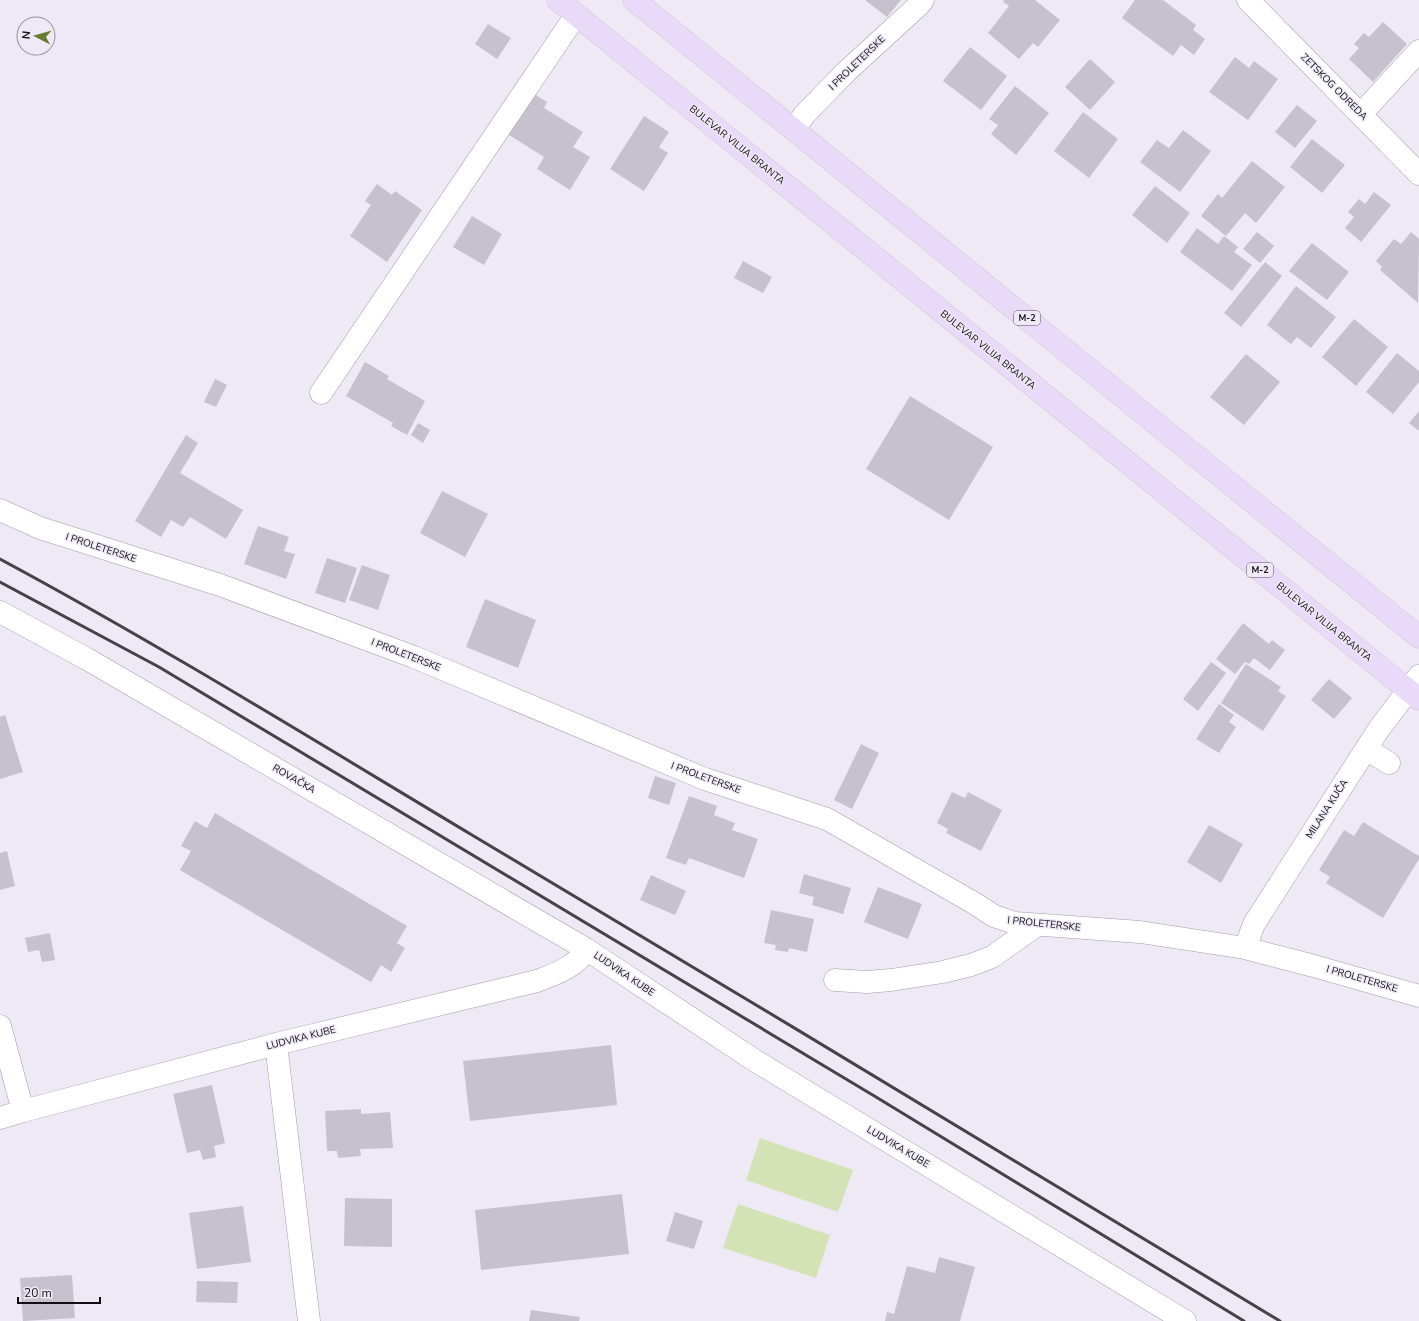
<svg xmlns="http://www.w3.org/2000/svg" width="1419" height="1321" viewBox="0 0 1419 1321" font-family="'Nunito Sans',sans-serif">
	<rect width="100%" height="100%" fill="#efe9f6"/>
	<path fill="#d4e3b6" d="M760,1138L853,1170L838,1212L746,1180Z
		M738,1204L830,1235L816,1278L723,1248Z"/>
	<path fill="#c7c1cd" d="M865,0H901L887,17Z
		M1004,0H1035L1060,20L1038,47L1033,43L1019,59L988,33L1009,6L1003,2Z
		M1135,0H1163L1196,25L1193,30L1205,39L1194,55L1181,45L1173,56L1122,18Z
		M1383,22L1407,44L1373,82L1349,59L1359,48L1354,44L1364,33L1369,37Z
		M488,24L511,38L497,59L475,44Z
		M970,47L1007,76L981,110L943,81Z
		M1235,57L1249,68L1254,61L1278,79L1248,120L1209,92Z
		M1090,59L1115,82L1090,110L1065,87Z
		M1015,86L1049,113L1016,155L991,134L998,125L989,119Z
		M528,90L547,102L544,108L583,132L573,147L590,157L570,190L537,169L544,157L503,131Z
		M1297,105L1317,121L1295,148L1275,132Z
		M1083,112L1118,139L1089,178L1054,151Z
		M644,116L669,132L659,147L668,153L644,191L610,169Z
		M1183,130L1211,151L1180,192L1140,162L1157,140L1169,148Z
		M1312,139L1345,165L1322,193L1290,167Z
		M1252,161L1285,187L1256,223L1245,213L1226,236L1201,216L1218,194L1222,198Z
		M377,184L392,195L395,191L422,210L387,262L350,236L371,205L365,201Z
		M1155,186L1190,213L1167,243L1132,215Z
		M1374,192L1391,205L1361,242L1345,228L1354,217L1348,212L1359,199L1365,204Z
		M472,216L502,234L484,265L453,247Z
		M1197,228L1218,244L1224,236L1238,247L1234,252L1252,265L1232,291L1180,252Z
		M1257,232L1274,246L1260,263L1243,249Z
		M1411,232L1419,239L1418,303L1380,270L1382,267L1376,261L1394,239L1401,244Z
		M1312,243L1349,272L1327,300L1289,271Z
		M743,261L772,277L763,293L734,278Z
		M1265,262L1282,276L1241,327L1224,313Z
		M1296,286L1336,317L1311,348L1297,337L1291,344L1267,325Z
		M1354,319L1388,347L1356,386L1322,357Z
		M1397,353L1419,371V382L1393,414L1366,392Z
		M1246,354L1280,382L1244,425L1210,397Z
		M365,362L389,376L387,379L425,401L407,435L391,426L393,423L346,396Z
		M215,379L227,385L216,407L204,402Z
		M910,396L993,447L949,520L866,469Z
		M1419,411V431L1409,423Z
		M418,423L430,430L423,443L411,435Z
		M186,435L198,443L180,473L243,510L226,539L190,517L183,527L171,520L161,537L135,521Z
		M442,491L488,514L465,557L420,533Z
		M258,526L289,537L284,551L295,554L286,579L244,564Z
		M327,558L357,568L345,603L315,593Z
		M362,565L390,575L378,610L349,600Z
		M485,599L536,620L518,668L466,647Z
		M1243,623L1269,644L1272,640L1285,650L1270,670L1254,658L1249,664L1245,662L1235,674L1216,659Z
		M1211,662L1226,673L1198,711L1183,699Z
		M1246,664L1281,687L1278,691L1286,696L1263,731L1221,703Z
		M1329,679L1352,698L1334,719L1311,700Z
		M1219,704L1234,715L1229,722L1236,727L1219,753L1196,739Z
		M5,715L23,772L0,779V717Z
		M861,744L879,753L852,809L834,800Z
		M655,776L676,783L669,805L648,798Z
		M952,792L965,798L968,792L1002,810L981,851L946,833L948,829L937,823Z
		M689,796L717,806L714,815L735,823L732,830L758,839L744,878L689,858L686,865L666,858Z
		M215,813L407,926L397,943L405,948L391,972L381,965L371,982L180,870L191,851L181,846L195,821L207,828Z
		M1363,822L1419,856V859L1383,918L1326,883L1330,877L1319,870L1344,830L1354,836Z
		M1209,825L1243,844L1221,883L1187,862Z
		M7,851L15,886L0,890V853Z
		M804,874L851,888L843,914L812,905L814,897L799,893Z
		M651,875L686,891L675,915L640,900Z
		M878,887L922,904L908,939L864,922Z
		M771,910L814,919L807,952L789,948L788,952L775,950L776,945L764,943Z
		M50,933L55,960L42,962L39,950L28,952L25,938Z
		M611,1045L617,1105L470,1121L463,1061Z
		M212,1085L225,1143L214,1146L216,1157L203,1160L200,1150L187,1153L173,1094Z
		M361,1109V1114L390,1112L393,1148L360,1149L361,1156L338,1158L337,1151H327L325,1111Z
		M622,1194L629,1254L481,1270L475,1210Z
		M345,1198L392,1199V1247L344,1246Z
		M243,1206L251,1262L197,1269L189,1213Z
		M675,1212L703,1221L694,1249L666,1241Z
		M939,1257L975,1267L960,1321H885L887,1312L894,1314L907,1266L935,1273Z
		M72,1275L75,1318L23,1321L20,1278Z
		M197,1281L238,1282L237,1303L196,1302Z
		M531,1310L580,1317L579,1321H529Z"/>
	<g fill="none" stroke-linecap="round" stroke-linejoin="round">
		<defs>
			<path id="minor" d="M1248,0L1419,174
				M1361,114L1419,51
				M794,130L804,115L847,71L919,5L923,0
				M321,393L576,15
				M0,510L40,528L220,585L414,657L705,779L827,819L974,903L994,916L1015,923L1140,932L1245,948L1314,966L1419,996
				M0,612L87,659L586,949L754,1060L1185,1321
				M1366,749L1389,763
				M1245,948L1254,924L1366,749L1379,729L1419,676
				M835,980L867,982L891,980L943,972L971,965L992,957L1037,925
				M0,1026L23,1111
				M276,1044L309,1321
				M0,1118L23,1111L276,1044L537,981C555,974 577,967 586,949"/>
			<path id="major" d="M558,0L1419,699
				M634,0L1419,637"/>
		</defs>
		<use href="#minor" stroke="#a29ca8" stroke-width="23"/>
		<use href="#major" stroke="#cbcacb" stroke-width="23"/>
		<use href="#minor" stroke="#fff" stroke-width="22"/>
		<use href="#major" stroke="#e9dafa" stroke-width="22"/>
		<path stroke="#454248" stroke-width="3" d="M0,559C160,645 315,741 472,835C742,996 1011,1158 1280,1321
			M0,582L159,667L876,1097L1244,1321"/>
	</g>
	<g text-anchor="middle" dominant-baseline="central" stroke-width="3" stroke-linejoin="round" paint-order="stroke">
		<g fill="#efe9f6" stroke="#545057" stroke-width="1">
			<rect x="1014" y="311" width="26" height="14" rx="3"/>
			<rect x="1247" y="563" width="26" height="14" rx="3"/>
		</g>
		<g font-size="9" font-weight="bold" fill="#110f13">
			<text x="1027" y="318">M-2</text>
			<text x="1260" y="570">M-2</text>
		</g>
		<g font-size="10" fill="#110f13" stroke="#efe9f6">
			<text transform="translate(857 63) rotate(-44)">I PROLETERSKE</text>
			<text transform="translate(1334 87) rotate(45)">ZETSKOG ODREDA</text>
			<text transform="translate(737 145) rotate(39)">BULEVAR VILIJA BRANTA</text>
			<text transform="translate(988 350) rotate(39)">BULEVAR VILIJA BRANTA</text>
			<text transform="translate(101 548) rotate(18)">I PROLETERSKE</text>
			<text transform="translate(1324 622) rotate(39)">BULEVAR VILIJA BRANTA</text>
			<text transform="translate(406 655) rotate(21)">I PROLETERSKE</text>
			<text transform="translate(706 778) rotate(20)">I PROLETERSKE</text>
			<text transform="translate(294 779) rotate(30)">ROVAČKA</text>
			<text transform="translate(1327 809) rotate(-57)">MILANA KUČA</text>
			<text transform="translate(1044 924) rotate(6)">I PROLETERSKE</text>
			<text transform="translate(624 974) rotate(34)">LUDVIKA KUBE</text>
			<text transform="translate(1362 979) rotate(16)">I PROLETERSKE</text>
			<text transform="translate(301 1038) rotate(-14)">LUDVIKA KUBE</text>
			<text transform="translate(898 1147) rotate(31)">LUDVIKA KUBE</text>
		</g>
	</g>
	<g transform="translate(36 36) rotate(276)"><circle r="19" fill="#efe9f6" stroke="#96929b"/>
	<path d="M0-3L7 15L0 10L-7 15Z" fill="#677c2e"/>
	<text y="-6" font-size="11" font-weight="bold" text-anchor="middle" fill="#110f13">N</text>
	</g>
	<path d="M18 1297v6h82v-6" fill="none" stroke="#110f13" stroke-width="2"/>
	<text x="24" y="1297" font-size="12" fill="#110f13" stroke="#efe9f6" stroke-width="3" paint-order="stroke">20 m</text>
</svg>
